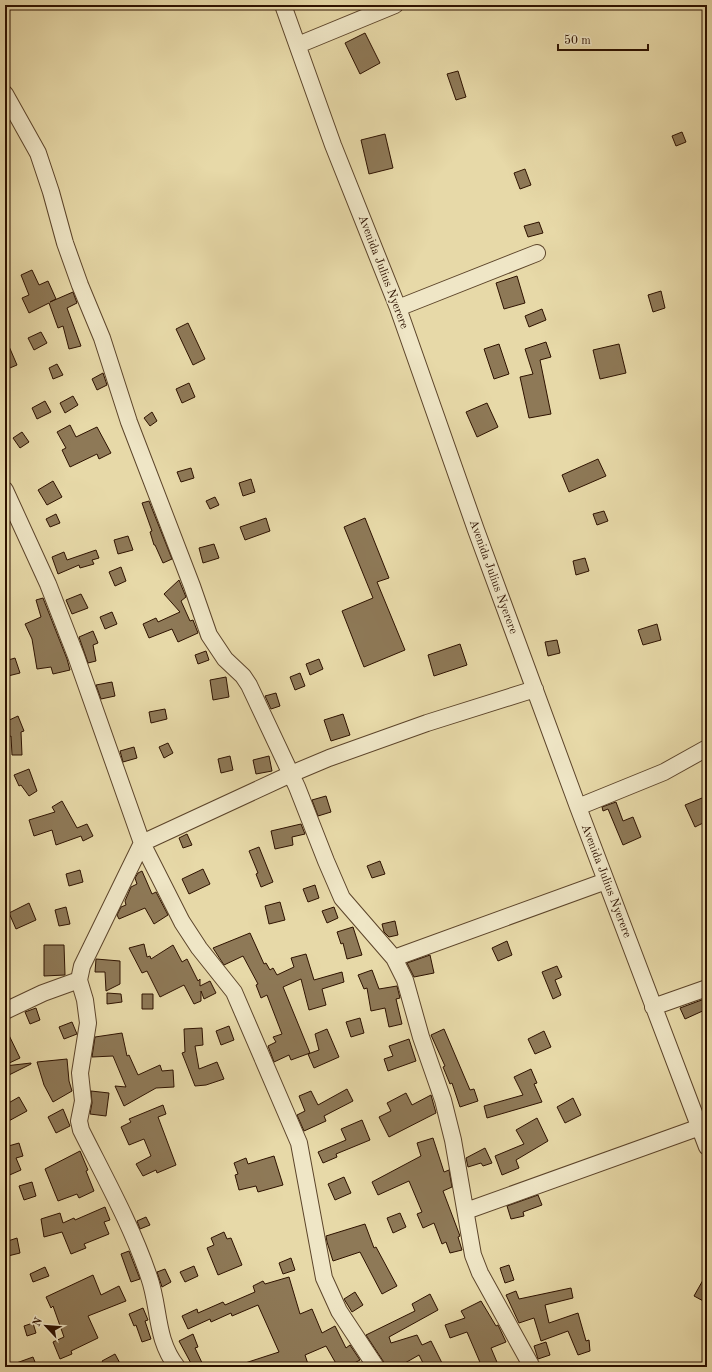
<svg xmlns="http://www.w3.org/2000/svg" width="712" height="1372" viewBox="0 0 712 1372" font-family="'Old Standard TT',serif">
	<rect width="100%" height="100%" fill="#e7d9a8"/>
	<filter id="stains"><feTurbulence type="fractalNoise" baseFrequency=".005" numOctaves="4"/><feColorMatrix values="0 0 0 0 .2 0 0 0 0 .09 0 0 0 0 .02 0 0 0 .5 -.17"/></filter>
	<radialGradient id="worn" r=".72"><stop offset=".6" stop-color="#630" stop-opacity="0"/><stop offset="1" stop-color="#630" stop-opacity=".3"/></radialGradient>
	<path fill="#8e7957" stroke="#2e1200" d="M365,33L380,63L360,74L345,43Z
		M458,71L466,97L456,100L447,74Z
		M682,132L686,142L676,146L672,136Z
		M385,134L393,168L369,174L361,140Z
		M525,169L531,185L520,189L514,173Z
		M539,222L543,233L528,237L524,226Z
		M32,270L39,285L48,281L56,299L50,302L73,292L77,303L67,308L81,346L69,349L63,326L58,328L49,303L29,313L22,298L29,295L21,275Z
		M517,276L525,303L504,309L496,283Z
		M661,291L665,308L653,312L648,295Z
		M542,309L546,320L529,327L525,316Z
		M188,323L205,359L193,365L176,329Z
		M41,332L47,343L34,350L28,338Z
		M5,337L17,365L5,370Z
		M546,342L551,357L540,360L551,414L529,418L520,377L533,374L525,349Z
		M499,344L509,374L494,379L484,349Z
		M619,344L626,373L600,379L593,350Z
		M57,364L63,375L53,379L49,368Z
		M103,373L107,385L97,390L92,379Z
		M189,383L195,397L182,403L176,389Z
		M73,396L78,405L65,413L60,403Z
		M45,401L51,412L37,419L32,408Z
		M487,403L498,427L477,437L466,412Z
		M152,412L157,421L150,426L144,418Z
		M70,425L76,437L97,427L111,453L99,459L97,454L70,467L62,450L66,448L57,432Z
		M22,432L29,442L20,448L13,438Z
		M598,459L606,476L569,492L562,475Z
		M191,468L194,478L181,482L177,472Z
		M251,479L255,492L243,496L239,483Z
		M53,481L62,497L47,505L38,490Z
		M215,497L219,505L210,509L206,501Z
		M149,501L172,559L163,563L155,545H154L150,532L152,531L142,503Z
		M604,511L608,521L597,525L593,514Z
		M56,514L60,523L50,527L46,519Z
		M266,518L270,531L245,540L240,527Z
		M365,518L389,578L377,582L405,650L364,667L342,611L373,598L344,527Z
		M128,536L133,550L118,554L114,540Z
		M214,544L219,558L203,563L199,548Z
		M96,550L99,558L92,560L94,564L80,568L79,565L58,574L52,557L64,552L67,560Z
		M585,558L589,571L576,575L573,561Z
		M121,567L126,581L115,586L109,572Z
		M179,580L186,597L181,601L190,621L193,620L198,633L178,642L172,629L149,638L143,624L156,618L158,622L180,612L164,594Z
		M81,594L88,608L72,614L66,600Z
		M43,598L67,659L70,670L53,674L51,667L37,669L32,639L25,624L41,617L36,600Z
		M112,612L117,624L105,629L100,617Z
		M657,624L661,640L643,645L638,630Z
		M93,631L98,643L93,645L96,661L88,663L79,637Z
		M557,640L560,653L548,656L545,642Z
		M460,644L467,665L434,676L428,655Z
		M206,651L209,660L198,664L195,655Z
		M15,658L20,673L8,676L5,661Z
		M319,659L323,669L310,675L306,664Z
		M300,673L305,686L295,690L290,677Z
		M226,677L229,697L213,700L210,680Z
		M112,682L115,696L101,699L96,685Z
		M276,693L280,706L271,709L265,696Z
		M165,709L167,719L151,723L149,712Z
		M343,714L350,735L331,741L324,720Z
		M18,716L24,731L21,732L22,755H12L11,736L8,737L5,729V722Z
		M168,743L173,753L164,758L159,747Z
		M134,747L137,758L123,762L120,751Z
		M230,756L233,770L221,773L218,759Z
		M269,756L272,771L256,774L253,760Z
		M29,769L37,791L29,796L21,785L19,786L14,775Z
		M326,796L331,812L318,816L312,800Z
		M702,798L707,808V821L695,827L685,805Z
		M62,801L77,828L87,824L93,836L83,841L81,836L56,845L52,830L34,836L29,820L55,812L52,807Z
		M616,802L623,821L633,817L641,837L623,845L608,809L603,811L602,807Z
		M301,824L305,834L292,837L293,845L275,849L271,831Z
		M187,834L192,845L183,848L179,838Z
		M259,847L273,882L261,887L256,874L258,873L249,851Z
		M380,861L385,874L372,878L367,866Z
		M203,869L210,884L189,894L182,879Z
		M80,870L83,882L69,886L66,874Z
		M142,871L152,894L156,892L168,915L154,924L145,908L119,919L117,915L121,907L126,905L125,901L131,887L137,884L135,878L138,873Z
		M315,885L319,898L308,902L303,889Z
		M280,902L285,920L269,924L265,906Z
		M29,903L36,920L16,929L9,913Z
		M66,907L70,924L59,926L55,910Z
		M334,907L338,918L327,923L322,911Z
		M395,921L398,935L389,937L384,932L382,924Z
		M353,927L362,955L347,959L343,943L341,944L337,932Z
		M250,933L264,964L266,963L270,970L273,968L277,975L294,967L291,958L306,954L314,980L342,972L344,982L322,989L326,1005L309,1010L301,979L283,987L310,1053L291,1060L289,1055L274,1062L268,1046L276,1042L273,1037L282,1034L267,995L261,998L256,985L258,984L243,956L224,965L213,948Z
		M507,941L512,955L498,961L492,948Z
		M144,944L147,957L150,956L151,959L173,945L182,962L187,959L198,981L200,979V986L210,981L216,993L204,999L201,991V1001L194,1004L184,985L160,997L147,971L142,973L129,948Z
		M44,945H64L65,975L44,976Z
		M430,955L434,973L414,977L407,963Z
		M96,959L120,961V984L106,991L105,972H95Z
		M557,966L562,977L555,980L561,995L553,999L542,972Z
		M372,970L379,989L397,986L400,998L396,999L402,1024L389,1027L385,1008L371,1011L367,988L364,989L358,975Z
		M107,993L121,994L122,1002L107,1004Z
		M142,994H153V1009H142Z
		M707,998V1009L685,1019L680,1008Z
		M36,1008L40,1020L30,1024L25,1012Z
		M360,1018L364,1033L351,1037L346,1022Z
		M72,1022L77,1034L64,1039L59,1027Z
		M229,1026L234,1040L221,1045L216,1031Z
		M5,1027L20,1058L5,1065Z
		M202,1028L203,1045L195,1046L199,1069L217,1062L224,1079L206,1085L195,1086L182,1053L185,1052L184,1029Z
		M327,1029L339,1057L314,1068L308,1054L319,1050L315,1034Z
		M444,1029L470,1090L474,1089L478,1101L460,1107L452,1083L450,1084L443,1067L445,1066L431,1035Z
		M544,1031L551,1047L535,1054L528,1039Z
		M122,1033L127,1056L129,1055L138,1075L160,1065L162,1071L173,1070L174,1087L156,1088L124,1106L115,1086L126,1087L113,1056L92,1057L95,1037Z
		M409,1039L416,1061L388,1071L384,1059L393,1056L389,1046Z
		M67,1059L69,1081L72,1091L53,1102L44,1085L37,1062Z
		M31,1063V1064L5,1077V1066Z
		M531,1069L537,1083L534,1084L542,1102L487,1118L484,1106L523,1095L514,1077Z
		M347,1089L353,1101L324,1116L326,1121L304,1131L297,1115L305,1111L299,1096L311,1091L318,1105Z
		M91,1091L109,1093L106,1116L90,1114L92,1103Z
		M406,1093L412,1105L431,1095L436,1113L389,1137L379,1117L391,1111L387,1103Z
		M19,1097L27,1111L5,1123V1105Z
		M573,1098L581,1115L565,1123L557,1107Z
		M163,1105L166,1114L158,1117L176,1165L157,1173L156,1170L143,1176L136,1164L151,1156L144,1139L129,1145L121,1127L131,1122L129,1119Z
		M63,1109L70,1126L56,1133L48,1117Z
		M537,1118L548,1141L516,1160L519,1168L502,1175L495,1156L524,1144L516,1130Z
		M362,1120L370,1140L336,1154L337,1157L323,1163L318,1152L346,1140L341,1129Z
		M433,1138L444,1172L449,1170L452,1187L443,1191L460,1236L458,1237L462,1250L450,1253L446,1242L442,1244L434,1223L423,1228L417,1214L422,1212L409,1181L378,1195L372,1182L421,1156L417,1143Z
		M19,1143L23,1156L16,1158L21,1170L5,1177V1147Z
		M485,1148L492,1163L483,1166L481,1163L468,1167L466,1158Z
		M80,1151L88,1170L86,1171L94,1191L79,1198L77,1194L58,1201L45,1169Z
		M274,1156L283,1185L258,1192L256,1186L239,1190L235,1175L238,1174L234,1163L246,1158L248,1164Z
		M344,1177L351,1193L335,1200L328,1184Z
		M32,1182L36,1196L24,1200L19,1186Z
		M538,1195L542,1205L523,1212L524,1216L511,1219L507,1206Z
		M105,1207L110,1220L104,1222L109,1234L84,1244L86,1248L71,1254L62,1232L44,1237L41,1219L60,1213L63,1223L74,1218L75,1220Z
		M400,1213L406,1227L393,1233L387,1218Z
		M146,1217L150,1225L140,1229L137,1221Z
		M365,1224L374,1248L376,1247L397,1286L382,1294L360,1252L333,1261L327,1242L326,1236Z
		M224,1232L227,1239L231,1238L242,1265L218,1275L207,1248L214,1245L211,1238Z
		M17,1238L20,1253L8,1256L5,1242Z
		M129,1251L140,1279L131,1282L121,1254Z
		M291,1258L295,1270L283,1274L279,1263Z
		M509,1265L514,1280L505,1283L500,1268Z
		M194,1266L198,1276L185,1282L180,1272Z
		M45,1267L49,1276L33,1282L30,1274Z
		M165,1269L171,1282L162,1287L157,1272Z
		M707,1273V1303L694,1296Z
		M93,1275L101,1295L119,1286L126,1301L88,1316L98,1338L71,1351L72,1354L60,1359L53,1342L64,1337L53,1306L51,1308L46,1297Z
		M289,1277L300,1314L312,1309L322,1333L335,1326L346,1348L350,1345L360,1360L347,1367H338L326,1346L305,1355L309,1367H239V1365L279,1352L258,1305L232,1316L231,1313L211,1322L210,1319L188,1329L182,1316L197,1309L198,1313L223,1302L225,1305L255,1292L253,1286L263,1281L265,1284Z
		M571,1288L573,1298L545,1305L549,1323L578,1313L586,1341L589,1340L590,1351L578,1355L568,1331L541,1341L534,1318L519,1323L506,1295L516,1291L519,1299Z
		M355,1292L363,1305L352,1312L344,1299Z
		M430,1294L438,1310L389,1337L391,1343L417,1335L422,1345L431,1341L444,1367H425L419,1355L398,1367H387L366,1335L415,1311L412,1304Z
		M481,1301L496,1326L498,1325L506,1342L491,1348L499,1367H482L467,1332L450,1338L445,1325L465,1318L461,1311Z
		M143,1308L148,1320L145,1321L151,1339L142,1342L136,1325L134,1326L129,1314Z
		M33,1323L36,1333L27,1336L24,1326Z
		M193,1334L198,1347L195,1348L204,1367H193L179,1341Z
		M546,1342L550,1355L538,1359L534,1346Z
		M115,1354L122,1367H106L102,1361Z
		M33,1357L37,1367H8V1366Z"/>
	<g fill="none" stroke-linecap="round" stroke-linejoin="round">
		<defs>
			<path id="minor" d="M283,5L333,145L398,308L476,530L578,807L707,1147
				M298,45L395,5
				M5,94L38,153L51,192L65,243L80,285L102,338L129,422L192,586L209,635L225,659L243,676L249,685L297,787L326,861L342,898L394,958
				M398,308L537,253
				M5,490L48,584L76,656L142,843L182,922L199,948L234,992L299,1143L324,1278L339,1311L376,1367
				M578,807L664,772L707,748
				M653,1007L707,988
				M5,1011L43,993L79,980
				M466,1211L700,1127
				M177,1367C155,1339 160,1308 149,1277C132,1226 105,1178 81,1130L79,1121L83,1101L80,1073L88,1023L85,1000L79,980L82,966L142,843L291,774L329,758L427,723L535,689
				M532,1367L480,1273L473,1255L453,1140L443,1100L421,1037L405,980L394,958L606,881"/>
		</defs>
		<use href="#minor" stroke="#5c442a" stroke-width="18"/>
		<use href="#minor" stroke="#efe6c6" stroke-width="16"/>
	</g>
	<g text-anchor="middle" dominant-baseline="central" stroke-width="3" stroke-linejoin="round" paint-order="stroke">
		<g font-size="12" fill="#2e1200" stroke="#efe6c6">
			<text transform="translate(383 272) rotate(69)">Avenida Julius Nyerere</text>
			<text transform="translate(493 577) rotate(70)">Avenida Julius Nyerere</text>
			<text transform="translate(606 881) rotate(69)">Avenida Julius Nyerere</text>
		</g>
	</g>
	<rect width="712" height="1372" fill="none" stroke="#e7d9a8" stroke-width="20"/>
	<rect x="6" y="6" width="700" height="1360" fill="none" stroke="#2e1200" stroke-width="2"/>
	<rect x="10" y="10" width="692" height="1352" fill="none" stroke="#2e1200"/>
	<g transform="translate(46 1326) rotate(296)" stroke="#efe6c6" stroke-width="3" paint-order="stroke">
	<path d="M0-3L7 15L0 10L-7 15Z" fill="#2e1200"/>
	<text y="-6" font-size="11" font-weight="bold" text-anchor="middle" fill="#2e1200">N</text>
	</g>
	<path d="M558 44v6h90v-6" fill="none" stroke="#2e1200" stroke-width="2"/>
	<text x="564" y="44" font-size="12" fill="#2e1200" stroke="#efe6c6" stroke-width="3" paint-order="stroke">50 m</text>
	<rect width="100%" height="100%" filter="url(#stains)"/>
	<rect width="100%" height="100%" fill="url(#worn)"/>
</svg>
